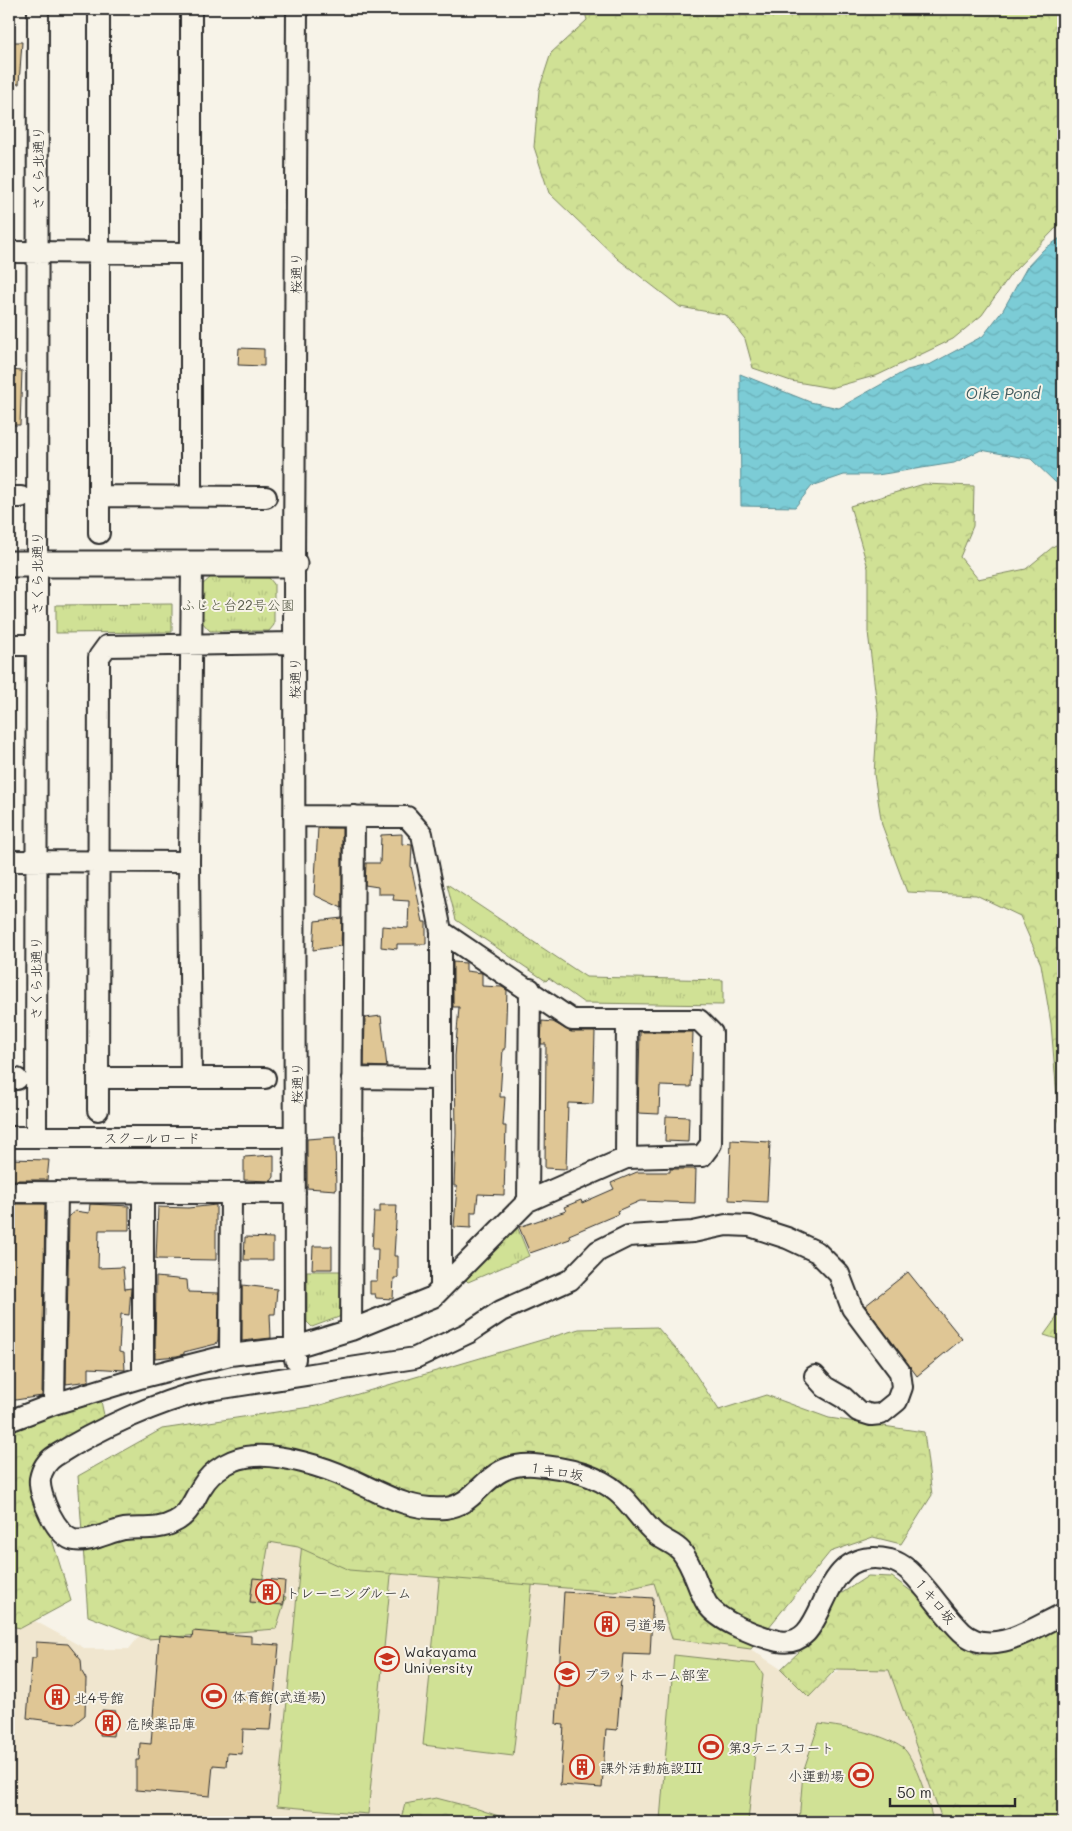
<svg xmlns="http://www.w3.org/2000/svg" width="1072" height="1831" viewBox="0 0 1072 1831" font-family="Mali,'Klee One',sans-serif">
	<defs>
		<pattern id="forest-crowns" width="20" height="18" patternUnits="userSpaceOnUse" patternTransform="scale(1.25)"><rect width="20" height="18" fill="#d0e195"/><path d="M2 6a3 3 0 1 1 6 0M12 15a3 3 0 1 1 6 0" fill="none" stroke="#b3c181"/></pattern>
		<pattern id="park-tufts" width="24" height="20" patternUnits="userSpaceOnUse" patternTransform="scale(1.25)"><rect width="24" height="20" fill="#d0e195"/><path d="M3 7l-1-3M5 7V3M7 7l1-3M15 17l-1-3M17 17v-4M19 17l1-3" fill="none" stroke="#b3c181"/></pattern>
		<pattern id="water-waves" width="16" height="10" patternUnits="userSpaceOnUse" patternTransform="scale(1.25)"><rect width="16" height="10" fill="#7bccd6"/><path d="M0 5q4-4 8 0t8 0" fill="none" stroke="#6aafb8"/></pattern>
	</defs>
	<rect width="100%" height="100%" fill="#f7f3e8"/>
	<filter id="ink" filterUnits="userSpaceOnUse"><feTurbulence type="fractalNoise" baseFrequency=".02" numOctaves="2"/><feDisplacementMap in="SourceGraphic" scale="10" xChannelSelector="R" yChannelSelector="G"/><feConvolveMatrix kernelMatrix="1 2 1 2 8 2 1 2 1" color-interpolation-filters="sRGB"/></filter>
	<g filter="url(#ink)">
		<path fill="#f0e6cf" d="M237,1539L654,1566L709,1622L781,1669L807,1694L883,1638L1063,1822H9V1609L15,1610L86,1649H129L150,1623Z"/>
		<path fill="#d0e195" stroke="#7e8660" d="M304,1521L393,1555L368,1814L277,1806Z
			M440,1571L533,1578L513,1756L423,1745Z
			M674,1655L756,1664L763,1674L748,1822L660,1820Z
			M819,1724C848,1728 879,1732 903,1748C914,1756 931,1809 933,1822H799L803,1772Z"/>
		<path fill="url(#forest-crowns)" stroke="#7e8660" d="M584,9H1063V223L1057,227L1011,274L982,315L953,339L878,375L831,388L791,381L753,368L745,339L726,315L680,307L618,259L549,193L534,147L539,90L551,53L587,20Z
			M924,484L974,486L973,526L960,557L978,579L1026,569L1054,546L1063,542V1127L1059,1121L1051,1024L1041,964L1020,916L976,895L907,892L882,825L874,774L878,714L868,632V568L850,506Z
			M1063,1309V1341L1044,1335Z
			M657,1327L688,1363L719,1410L766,1395L829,1418L924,1432L932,1495L901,1544L873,1537L830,1552L751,1649L672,1639L654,1583L614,1592L349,1570L298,1547L269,1542L261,1589L286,1597L276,1629L148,1639L88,1616L78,1476L162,1429L317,1406L579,1329Z
			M101,1401L105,1420L45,1454L31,1471L71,1601L21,1628L9,1626V1429Z
			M868,1576L892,1577L919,1597L950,1636L977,1655L1001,1650L1063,1625V1822H943L889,1670L836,1669L809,1697L781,1669L821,1631L839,1595Z
			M436,1798L475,1808L516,1822H400L405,1804Z"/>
		<path fill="url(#park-tufts)" stroke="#7e8660" d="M211,577L269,578L274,584V625L269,631H210L201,621V586Z
			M172,604V632L56,633V605Z
			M447,884L586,977L723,980V1005L584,1003L549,978L546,981L456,920Z
			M516,1224L529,1256L468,1282L463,1277Z
			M307,1271H343V1311L339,1317L312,1327L307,1322Z"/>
		<path fill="url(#water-waves)" stroke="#5b8c92" d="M1063,236V485L1055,482L1031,459L981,450L954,463L877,475H844L812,486L795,507L741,506L740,374L810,402L839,408L907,370L931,364L983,336L1003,310L1027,267L1043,250Z"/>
		<path fill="#dfc695" stroke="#2b2b2b" d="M9,42H22L19,84H9Z
			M239,348L264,349V366L238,365Z
			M9,370L22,371L20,425H9Z
			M318,828H342V908L314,895Z
			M402,834V844L412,845L411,866L423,922H426V944H397V949L381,947L382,926L408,928L409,901L393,900L394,894H378V887L365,885L366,863H380L381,835Z
			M342,918L341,946L313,950L315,921Z
			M453,962L466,963V971L482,973V986L502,987L507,990L505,1049H503L500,1097H505L503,1126H506L504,1195L478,1194L476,1212H471V1228L454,1227L457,1186H454L456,1134L455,1056L459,1007H453Z
			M381,1016L387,1067L364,1066L365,1018Z
			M542,1021L553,1022L571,1032H595L593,1104L568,1103L566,1169L545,1168L546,1044H541Z
			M640,1032H693L691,1087L660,1086L659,1114L638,1113Z
			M666,1116L689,1117L688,1142L665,1141Z
			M335,1137L336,1190L307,1188V1139Z
			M731,1140L770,1142L767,1202L729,1200Z
			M274,1155V1177L271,1181L244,1180V1157Z
			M9,1159L49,1160L47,1180H9Z
			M670,1169H696L695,1203L640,1201L617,1211L618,1214L569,1235L570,1239L530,1253L519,1227L566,1211L564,1207L581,1200L582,1203L614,1189L611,1183L637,1172H670Z
			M9,1204H45L42,1396L9,1401Z
			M90,1204L129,1206V1230H99L98,1268L123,1267L125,1289L131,1288L129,1315L121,1314L119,1352L124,1353L125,1370L89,1368V1381L66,1384L69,1216L75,1211L89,1213Z
			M216,1205V1260L156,1259L158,1207L188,1208Z
			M380,1205H397L394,1256H398V1278H394L393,1299L376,1298L375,1294H370V1281H377L378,1249H372L374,1212H380Z
			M245,1237L273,1238V1260H244Z
			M313,1246H332V1269H312Z
			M908,1272L962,1339L917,1376L865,1306Z
			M156,1277L187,1280L188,1292L219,1293L218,1340L216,1344L184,1352V1354L177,1356L155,1358Z
			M242,1285L277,1289L275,1314H270L271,1338L242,1341Z
			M253,1578L285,1581L283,1605L250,1602Z
			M564,1592L653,1598L650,1655L623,1654L617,1730L606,1729L602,1788L560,1785L564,1725L556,1724Z
			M193,1631L251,1636V1643L279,1645L271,1730L243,1729L242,1754L227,1753L226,1766L213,1765L210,1796L136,1790V1760H139L140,1743L151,1744L159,1635L192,1638Z
			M36,1642L68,1644L81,1660L82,1672L86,1679L85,1715L74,1724L27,1718L32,1658H36Z
			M102,1710L116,1711L113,1736L100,1735Z"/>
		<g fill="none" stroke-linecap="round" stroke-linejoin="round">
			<defs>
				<path id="minor" d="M99,9V533
					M9,252L190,253
					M99,496L266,497
					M191,496V9
					M9,497H21
					M9,645H36
					M9,861L189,862
					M441,931V1288
					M191,1077L189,862L192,564
					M98,1078H265
					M352,1078L440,1079
					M9,1079H17
					M98,1110L99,657L107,646L294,643
					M9,1137H295
					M36,1137L38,9
					M626,1158L627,1020
					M9,1192L295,1193
					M528,1201L530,989
					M351,1330L354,816
					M230,1355L231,1193
					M295,1359L294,564L297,9
					M815,1376L825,1387L844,1398L858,1411L871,1415L881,1414L897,1401L902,1387L900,1372L852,1308L839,1274L817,1252L787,1238L750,1226L726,1225L693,1232L628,1236L598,1251L570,1280L501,1311L468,1333L415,1358L203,1391C157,1402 96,1430 55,1456C47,1461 42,1469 40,1479C38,1495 57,1537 74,1540C90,1543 108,1532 124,1529C141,1527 158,1531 174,1522C189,1515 193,1501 201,1488C212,1469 233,1457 255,1456C281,1454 325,1467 348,1478C380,1492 408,1511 445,1508C482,1504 483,1462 534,1465C562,1467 596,1474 617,1492C632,1504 642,1523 657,1535C665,1541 675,1544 681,1551C694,1567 697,1587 707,1604C719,1622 757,1636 778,1641C833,1652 812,1542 890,1560C905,1564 914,1575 924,1587C936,1601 948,1618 962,1632C991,1659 1035,1627 1063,1614
					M143,1377V1192
					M54,1404L57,1192
					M9,1421L54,1404L143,1377L230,1355L295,1347L351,1330L433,1297L528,1201L626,1158L702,1156L711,1144L712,1033L699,1020H572L441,931L422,834L407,817L294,816"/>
				<path id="tertiary" d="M9,564H294"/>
			</defs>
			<use href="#minor" stroke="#2b2b2b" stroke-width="24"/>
			<use href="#tertiary" stroke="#2b2b2b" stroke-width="29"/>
			<use href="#minor" stroke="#f7f3e8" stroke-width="20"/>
			<use href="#tertiary" stroke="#f7f3e8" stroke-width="25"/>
		</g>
	</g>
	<defs>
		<symbol id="building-ring" viewBox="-11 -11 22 22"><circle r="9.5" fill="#f7f3e8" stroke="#c8321e" stroke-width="1.5"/><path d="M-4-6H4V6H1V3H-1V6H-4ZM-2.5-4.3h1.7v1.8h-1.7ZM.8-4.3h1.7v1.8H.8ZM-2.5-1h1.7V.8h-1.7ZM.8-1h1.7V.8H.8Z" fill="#c8321e"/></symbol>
		<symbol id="university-ring" viewBox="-11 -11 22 22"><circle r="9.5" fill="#f7f3e8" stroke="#c8321e" stroke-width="1.5"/><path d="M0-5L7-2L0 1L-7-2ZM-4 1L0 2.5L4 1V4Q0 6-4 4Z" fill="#c8321e"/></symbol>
		<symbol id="stadium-ring" viewBox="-11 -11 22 22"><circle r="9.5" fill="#f7f3e8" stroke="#c8321e" stroke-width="1.5"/><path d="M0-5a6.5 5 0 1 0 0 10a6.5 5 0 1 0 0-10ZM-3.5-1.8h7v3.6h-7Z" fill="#c8321e"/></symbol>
	</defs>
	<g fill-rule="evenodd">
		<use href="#building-ring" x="254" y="1578" width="28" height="28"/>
		<use href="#building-ring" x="593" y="1610" width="28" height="28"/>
		<use href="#university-ring" x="373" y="1645" width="28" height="28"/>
		<use href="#university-ring" x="553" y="1660" width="28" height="28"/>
		<use href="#stadium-ring" x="200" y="1682" width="28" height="28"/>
		<use href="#building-ring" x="43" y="1683" width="28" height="28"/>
		<use href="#building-ring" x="94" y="1709" width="28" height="28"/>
		<use href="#stadium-ring" x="697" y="1733" width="28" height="28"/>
		<use href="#building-ring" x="568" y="1753" width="28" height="28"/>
		<use href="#stadium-ring" x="847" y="1761" width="28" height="28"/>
	</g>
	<g text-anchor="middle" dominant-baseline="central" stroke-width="4" stroke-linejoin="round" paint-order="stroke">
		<g font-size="14" fill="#2b2b2b" stroke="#f7f3e8">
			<text transform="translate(37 168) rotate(-90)">さくら北通り</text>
			<text transform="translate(295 273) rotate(-90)">桜通り</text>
			<text transform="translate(36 573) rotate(-90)">さくら北通り</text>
			<text transform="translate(294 678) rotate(-90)">桜通り</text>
			<text transform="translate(35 978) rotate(-90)">さくら北通り</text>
			<text transform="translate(296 1083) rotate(-90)">桜通り</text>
			<text x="152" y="1137">スクールロード</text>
			<text transform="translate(556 1471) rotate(9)">１キロ坂</text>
			<text transform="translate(935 1600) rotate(50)">１キロ坂</text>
		</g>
		<g font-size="14" fill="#545846" stroke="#f7f3e8">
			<text x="238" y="604">ふじと台22号公園</text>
		</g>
		<g font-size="14" fill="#2b2b2b" stroke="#f7f3e8" text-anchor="start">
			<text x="286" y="1592">トレーニングルーム</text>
			<text x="624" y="1624">弓道場</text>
			<text x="404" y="1651">Wakayama<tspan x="404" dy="16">University</tspan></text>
			<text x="584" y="1674">プラットホーム部室</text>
			<text x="232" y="1696">体育館(武道場)</text>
			<text x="74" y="1697">北4号館</text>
			<text x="126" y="1723">危険薬品庫</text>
			<text x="728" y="1747">第3テニスコート</text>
			<text x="600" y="1767">課外活動施設III</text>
			<text x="844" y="1775" text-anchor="end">小運動場</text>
		</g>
		<g font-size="15" font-style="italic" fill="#435b5e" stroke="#f7f3e8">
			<text x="1003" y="393">Oike Pond</text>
		</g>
	</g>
	<rect width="1072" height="1831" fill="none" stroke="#f7f3e8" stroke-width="30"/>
	<rect x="15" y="15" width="1042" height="1801" fill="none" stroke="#2b2b2b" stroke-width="2" filter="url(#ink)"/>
	<path d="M890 1798v8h125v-8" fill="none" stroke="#2b2b2b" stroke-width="2.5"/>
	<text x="897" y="1798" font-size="15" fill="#2b2b2b" stroke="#f7f3e8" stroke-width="4" paint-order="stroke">50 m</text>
</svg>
